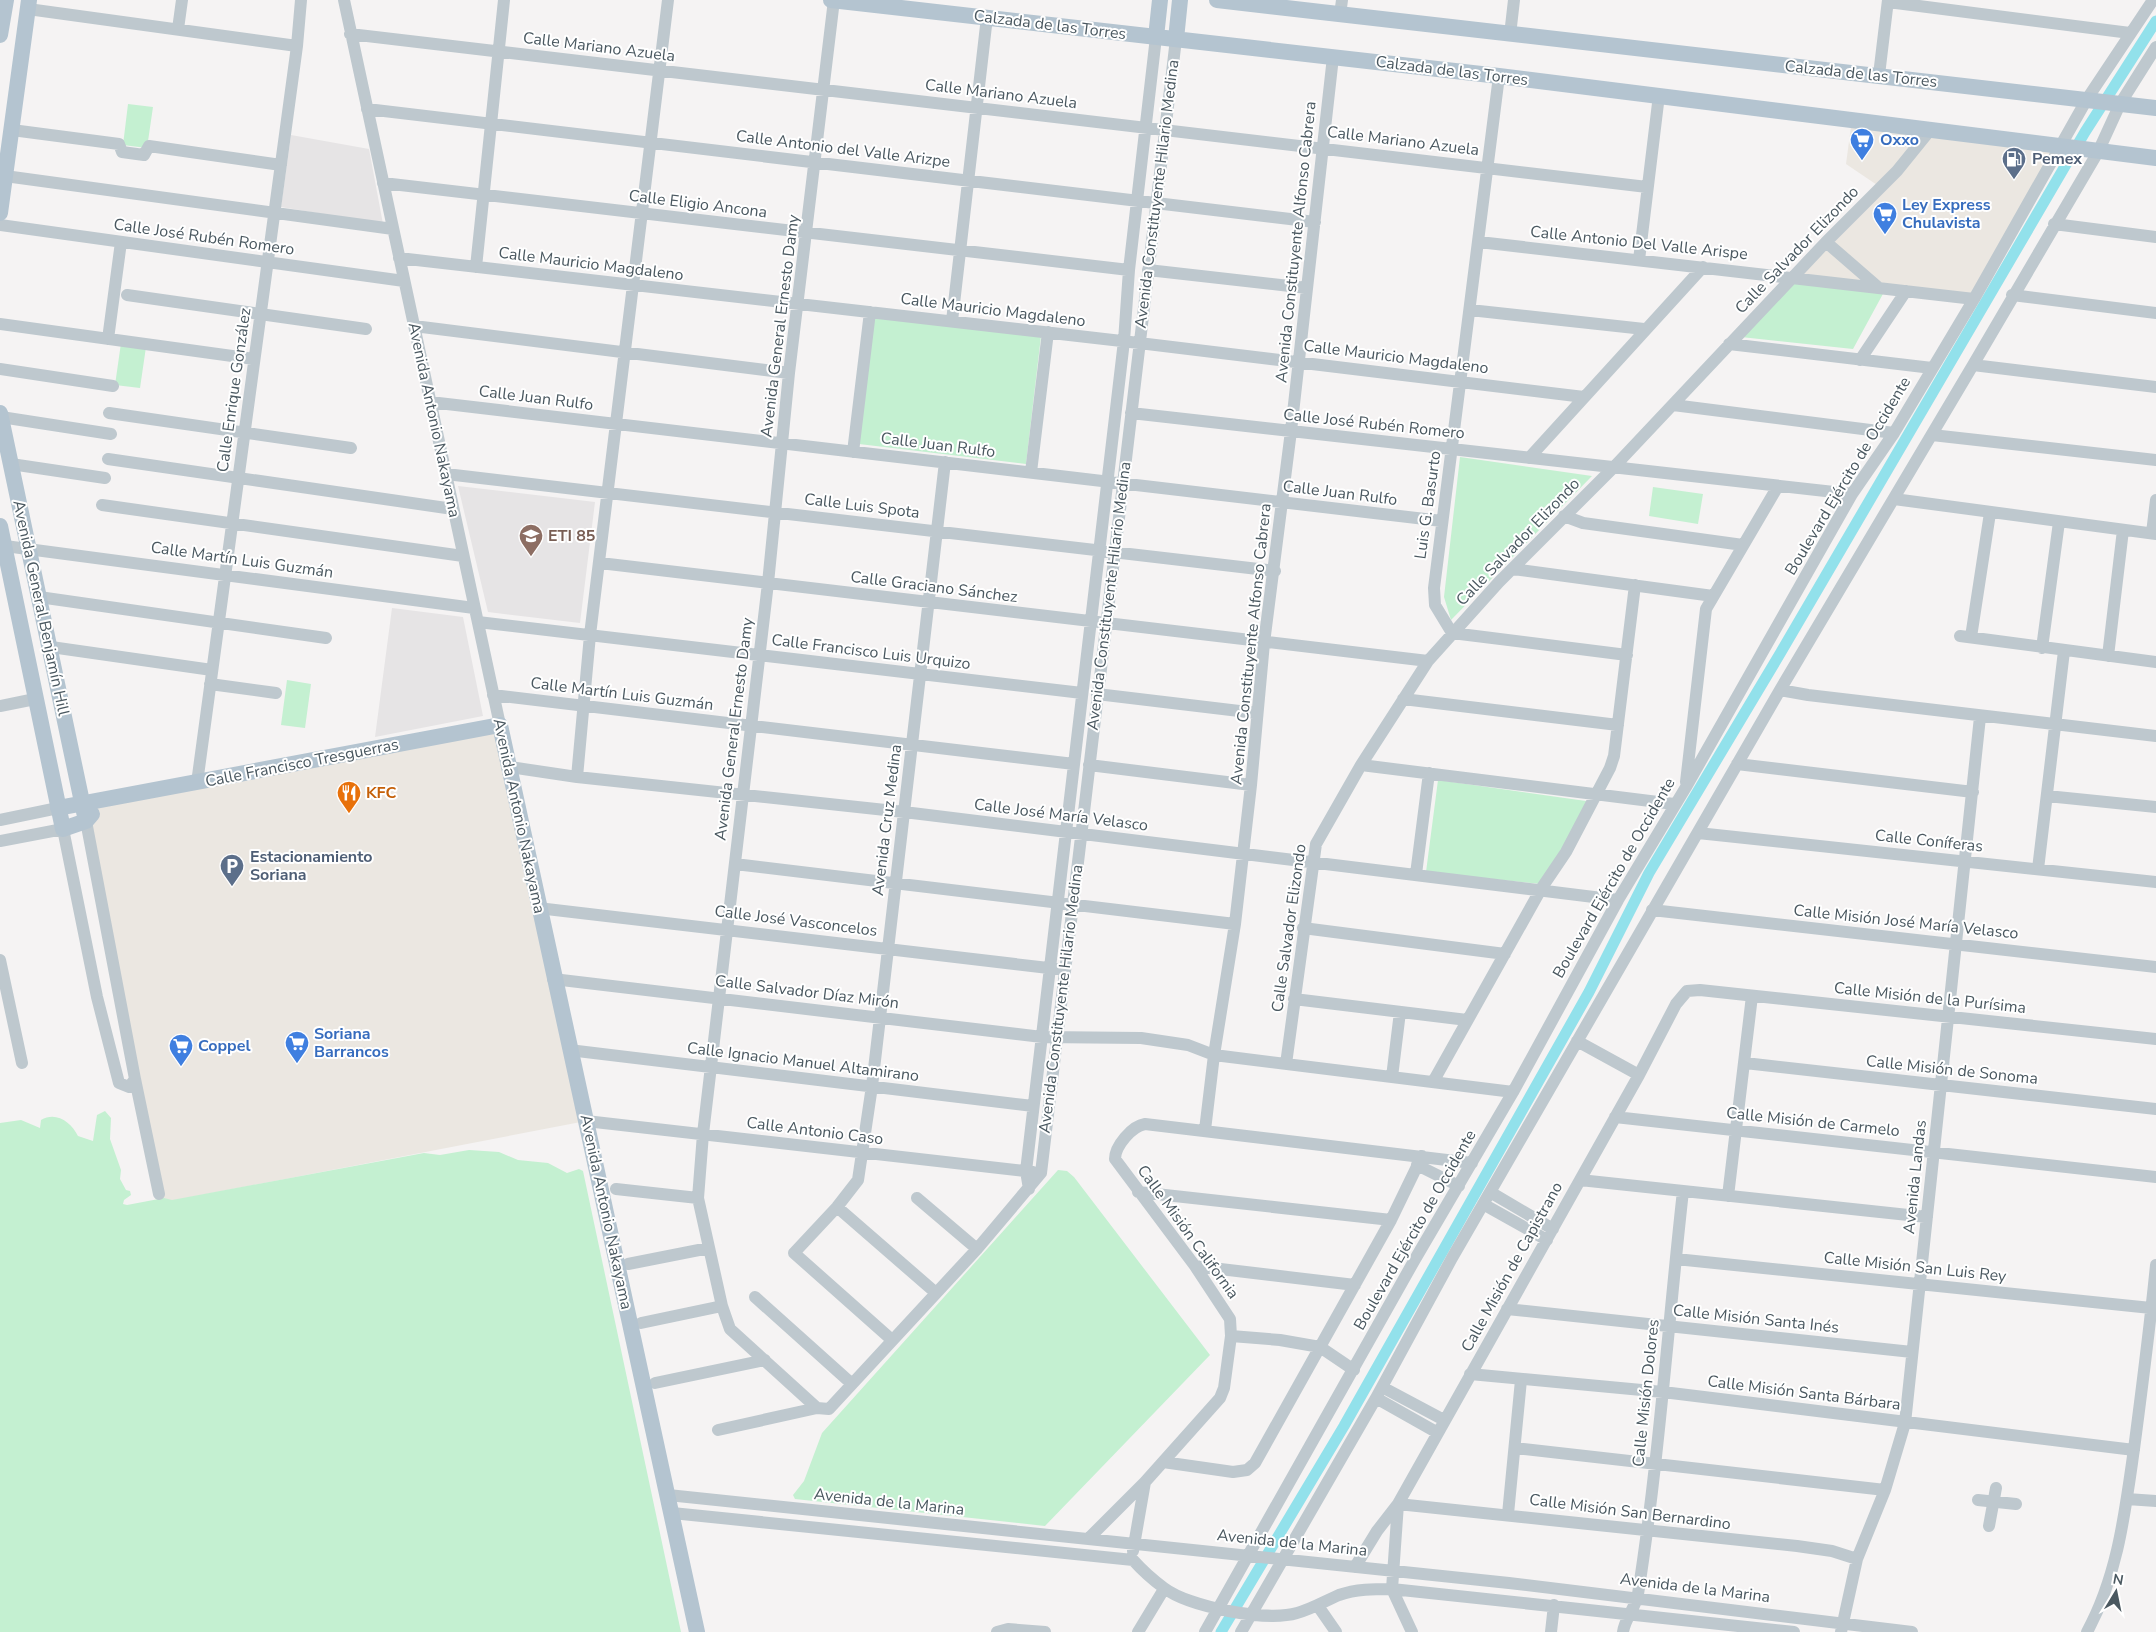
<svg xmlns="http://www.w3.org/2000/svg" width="2156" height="1632" viewBox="0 0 2156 1632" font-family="'Nunito Sans',sans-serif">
	<rect width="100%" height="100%" fill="#f5f3f3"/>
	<path fill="#ebe7e1" d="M1852,119L2062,146L1974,299L1793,277L1880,187L1846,164Z
		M500,725L586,1121L160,1203L82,803Z"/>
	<path fill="#e6e4e5" d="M291,135L369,149L383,224L281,207Z
		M458,486L595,502L580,623L488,612Z
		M392,608L463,617L483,716L375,737Z"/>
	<path fill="#c4f0d1" d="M128,104L153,107L147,148L123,145Z
		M1791,283L1884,292L1853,349L1741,337Z
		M874,316L1041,336L1026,464L859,444Z
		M121,343L146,347L140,388L115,385Z
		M1460,457L1592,476L1451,620L1444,597Z
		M1653,487L1703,494L1698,524L1649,516Z
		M287,680L311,684L305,728L281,725Z
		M1438,780L1593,802L1541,884L1426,872Z
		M105,1111L111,1118L110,1139L121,1170L120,1179L126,1190L130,1191L131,1195L124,1200L123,1204L127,1205L164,1198L172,1200L424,1153L440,1155L469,1150L499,1152L518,1160L548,1163L567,1173L579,1169L583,1171L681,1632H0V1123L21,1120L40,1128L41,1120C56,1111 71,1122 78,1136L93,1141L97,1115Z
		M1058,1170L1067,1171L1074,1177L1210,1355L1045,1526L795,1499L793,1495L804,1481L822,1433Z"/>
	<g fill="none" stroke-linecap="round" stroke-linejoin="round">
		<path stroke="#92e1eb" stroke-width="11" d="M1221,1632L1344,1426L1589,992L1649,873L1781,652L2085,132L2156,21"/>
		<path stroke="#bec8ce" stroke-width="12" d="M344,0L500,725
			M834,0L789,373L768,583L703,1134L698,1198L722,1306L730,1329L817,1408L829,1409L977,1249L1041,1173L1176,39
			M1888,2L2130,33
			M28,9L297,46
			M1340,15L1342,0
			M178,29L182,0
			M350,34L1647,187
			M1510,35L1514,0
			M1879,75L1888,0
			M1499,76L1434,588L1435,605L1452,633L1627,655
			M367,109L1315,222
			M12,130L119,144L122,152L144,155L149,146L281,165
			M5,176L393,229
			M383,183L1129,270
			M2054,224L2156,237
			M0,225L404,281
			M1479,242L1974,299
			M1826,242L1879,288
			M399,258L1139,343L1584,397
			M1639,260L1659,95
			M476,267L504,0
			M1148,270L1307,288
			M127,295L366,329
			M2012,295L2156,313
			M1470,310L1644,329
			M952,321L987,17
			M0,324L254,359
			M414,326L789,373
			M108,339L121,242
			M1729,344L1932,368
			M1860,360L1906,291
			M1973,365L2156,387
			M0,369L113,386
			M430,402L1442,521
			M1673,405L1894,433
			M109,413L351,448
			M1131,413L1852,494
			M1,417L111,434
			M1932,435L2156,460
			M853,452L870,312
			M1529,458L1703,267
			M108,459L453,509
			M11,464L105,478
			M1031,472L1048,332
			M446,474L1275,571
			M1894,499L2156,534
			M102,505L463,556
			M1564,516L1583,523L1743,545
			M2152,533L2156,500
			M5,546L474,608
			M600,563L1428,661
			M1513,569L1713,596
			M39,597L326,638
			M478,622L1082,693
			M1960,636L2156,662
			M1971,637L1990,513
			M51,647L212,670
			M2042,648L2059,522
			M2108,656L2123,530
			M210,684L276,693
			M1780,690L1808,695L2156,736
			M1097,694L1256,713
			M493,695L1074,764
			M1403,699L1618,725
			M0,706L35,699
			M1737,764L1973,792
			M1089,765L1251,785
			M1361,765L1674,804
			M510,767L577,777L590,635L668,0
			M577,777L904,812L1618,900
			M1686,782L1706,609L1778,486
			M197,783L297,46L301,0
			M2047,796L2156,807
			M0,820L58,808
			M1698,833L2156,882
			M0,841L63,829L97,997L119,1083L129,1087L135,1079L86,821
			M735,864L1235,924
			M2038,869L2064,651
			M1416,874L1429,773
			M538,908L1057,969
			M1652,910L2156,967
			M1303,928L1505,954
			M0,960L22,1063
			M553,979L1042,1037L1141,1038L1188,1045L1214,1055L1513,1092
			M1294,999L1467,1020
			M1577,1041L1639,1075
			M569,1050L1033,1106
			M1745,1063L2156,1109
			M1286,1064L1316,844L1361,765L1428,661L1499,582L1613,468L1826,242L1897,171L1931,129
			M1392,1077L1400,1012
			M135,1079L159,1194
			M1433,1082L1541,889L1566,852L1610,768L1614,756L1635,585
			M1615,1117L2156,1177
			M586,1121L1033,1172
			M1205,1130L1214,1055L1235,924L1251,785L1264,643L1291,431L1333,57
			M1417,1165L1459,1186
			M1580,1180L1927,1217
			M616,1189L698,1198
			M1029,1189L1026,1171L1124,341L1129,270L1156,37
			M1138,1192L1391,1220
			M1490,1192L1553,1229
			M1728,1196L1752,996
			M917,1198L977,1249
			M1483,1204L1547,1240
			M837,1207L936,1293
			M1676,1259L2151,1308
			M628,1264L709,1248
			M1195,1266L1355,1285
			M755,1297L852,1384
			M1507,1309L1912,1352
			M641,1323L722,1306
			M1231,1336L1280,1340L1320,1347L1354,1370
			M892,1340L794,1253L837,1207L858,1180L872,1086L945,462
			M1470,1374L1663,1392L2134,1450
			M655,1383L765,1360
			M1382,1387L1444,1420
			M1376,1398L1438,1433
			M718,1430L817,1408
			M1515,1448L1885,1490
			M1163,1462L1233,1472L1247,1470L1255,1463L1391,1220L1422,1156
			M668,1495L1509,1583L1912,1632
			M2127,1499L2156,1501
			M1978,1500L2016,1504
			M672,1513L1133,1560C1142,1570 1153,1580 1164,1588C1189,1607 1267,1622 1297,1613C1312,1609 1325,1601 1339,1595C1356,1589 1374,1589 1392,1589L1794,1632
			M1508,1514L1521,1380
			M1989,1526L1996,1488
			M1089,1538L1145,1482
			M1133,1551L1145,1482L1220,1398L1224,1388L1231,1336L1230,1319L1195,1266L1115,1159C1115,1146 1132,1126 1145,1124L1472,1163
			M1355,1567L1377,1531L1398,1504L1639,1075L1676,1004L1687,991L1700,990L2156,1039
			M1318,1606L1336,1632
			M997,1632L1008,1629L1045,1632
			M1138,1632L1164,1589
			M1205,1632L1414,1261L1513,1092L1618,900L1686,787L1852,494L1894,433L1974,299L2087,99L2153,0
			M1241,1632L1376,1398L1452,1258L1780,690L1973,365L2098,152L2120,104L2156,47
			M1412,1632L1392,1589L1398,1504L1797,1546L1832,1551L1857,1559
			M1551,1632L1554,1605
			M1623,1632C1625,1618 1636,1607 1638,1594C1659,1460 1668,1325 1683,1191
			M1841,1632L1857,1559L1885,1490L1905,1423L1980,717
			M2087,1632C2118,1575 2125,1512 2134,1449C2142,1388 2150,1326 2156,1265"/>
		<path stroke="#b4c4d0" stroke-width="16" d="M831,0L1499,76L2156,158
			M1217,0L2156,108
			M0,35L6,0
			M1156,37L1160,0
			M1176,39L1180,0
			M0,213L29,0
			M0,413L86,821
			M0,526L63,829L86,821L92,814
			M58,808L500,725L697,1632"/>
	</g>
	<defs>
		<symbol id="supermarket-pin" viewBox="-11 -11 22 30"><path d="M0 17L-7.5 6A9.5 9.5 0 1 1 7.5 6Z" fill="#3f7fe0" stroke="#fff"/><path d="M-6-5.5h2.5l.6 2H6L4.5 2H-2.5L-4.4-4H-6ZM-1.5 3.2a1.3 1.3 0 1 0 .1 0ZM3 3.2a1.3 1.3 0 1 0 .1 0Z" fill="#fff"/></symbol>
		<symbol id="fuel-pin" viewBox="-11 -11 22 30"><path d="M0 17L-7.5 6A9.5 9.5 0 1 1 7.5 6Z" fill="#5c6f8a" stroke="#fff"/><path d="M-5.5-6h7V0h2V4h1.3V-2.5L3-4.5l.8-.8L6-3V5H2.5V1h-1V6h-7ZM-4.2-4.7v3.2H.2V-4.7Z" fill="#fff"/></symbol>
		<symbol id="school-pin" viewBox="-11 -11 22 30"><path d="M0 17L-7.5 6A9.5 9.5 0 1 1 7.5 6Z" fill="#8d6e63" stroke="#fff"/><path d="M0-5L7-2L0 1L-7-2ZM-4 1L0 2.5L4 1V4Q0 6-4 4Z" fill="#fff"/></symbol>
		<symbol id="restaurant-pin" viewBox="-11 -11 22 30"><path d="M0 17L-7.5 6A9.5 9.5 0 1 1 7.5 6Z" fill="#e8710a" stroke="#fff"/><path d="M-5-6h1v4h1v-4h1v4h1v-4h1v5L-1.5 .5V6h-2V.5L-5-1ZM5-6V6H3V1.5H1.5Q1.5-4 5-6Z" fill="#fff"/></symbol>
		<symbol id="parking-pin" viewBox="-11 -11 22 30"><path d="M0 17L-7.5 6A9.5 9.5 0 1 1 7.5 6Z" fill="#5c6f8a" stroke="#fff"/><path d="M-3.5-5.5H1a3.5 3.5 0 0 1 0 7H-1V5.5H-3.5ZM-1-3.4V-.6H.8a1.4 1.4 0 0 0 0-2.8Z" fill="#fff"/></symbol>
	</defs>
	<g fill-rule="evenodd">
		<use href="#supermarket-pin" x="1848" y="126" width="28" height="38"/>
		<use href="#fuel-pin" x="2000" y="145" width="28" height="38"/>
		<use href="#supermarket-pin" x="1871" y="200" width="28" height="38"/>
		<use href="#school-pin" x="517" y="522" width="28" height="38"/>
		<use href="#restaurant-pin" x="335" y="779" width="28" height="38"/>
		<use href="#parking-pin" x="218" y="852" width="28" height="38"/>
		<use href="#supermarket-pin" x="283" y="1029" width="28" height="38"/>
		<use href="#supermarket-pin" x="167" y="1032" width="28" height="38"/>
	</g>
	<g text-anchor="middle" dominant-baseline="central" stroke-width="4" stroke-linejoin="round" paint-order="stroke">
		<g font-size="16" fill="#4a5860" stroke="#fff">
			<text transform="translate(1050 25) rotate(7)">Calzada de las Torres</text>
			<text transform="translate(599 47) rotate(7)">Calle Mariano Azuela</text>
			<text transform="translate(1452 71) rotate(7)">Calzada de las Torres</text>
			<text transform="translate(1861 74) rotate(6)">Calzada de las Torres</text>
			<text transform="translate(1001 94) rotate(7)">Calle Mariano Azuela</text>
			<text transform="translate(1403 141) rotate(7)">Calle Mariano Azuela</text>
			<text transform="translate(843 149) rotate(7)">Calle Antonio del Valle Arizpe</text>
			<text transform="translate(1157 194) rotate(-83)">Avenida Constituyente Hilario Medina</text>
			<text transform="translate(698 204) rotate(7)">Calle Eligio Ancona</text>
			<text transform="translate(204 237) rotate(8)">Calle José Rubén Romero</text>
			<text transform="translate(1296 242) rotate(-84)">Avenida Constituyente Alfonso Cabrera</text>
			<text transform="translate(1639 243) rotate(6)">Calle Antonio Del Valle Arispe</text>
			<text transform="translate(1797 250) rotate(-46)">Calle Salvador Elizondo</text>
			<text transform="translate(591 264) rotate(7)">Calle Mauricio Magdaleno</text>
			<text transform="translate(993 310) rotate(7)">Calle Mauricio Magdaleno</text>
			<text transform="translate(780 326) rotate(-83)">Avenida General Ernesto Damy</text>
			<text transform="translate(1396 357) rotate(7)">Calle Mauricio Magdaleno</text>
			<text transform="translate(234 390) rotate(-82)">Calle Enrique González</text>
			<text transform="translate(536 398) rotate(7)">Calle Juan Rulfo</text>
			<text transform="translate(434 420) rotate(78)">Avenida Antonio Nakayama</text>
			<text transform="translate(1374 424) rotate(6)">Calle José Rubén Romero</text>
			<text transform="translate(938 445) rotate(7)">Calle Juan Rulfo</text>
			<text transform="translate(1848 476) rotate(-59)">Boulevard Ejército de Occidente</text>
			<text transform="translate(1340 493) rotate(7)">Calle Juan Rulfo</text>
			<text transform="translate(1428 505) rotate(-82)">Luis G. Basurto</text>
			<text transform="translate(862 506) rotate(7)">Calle Luis Spota</text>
			<text transform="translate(1518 542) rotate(-46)">Calle Salvador Elizondo</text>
			<text transform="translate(242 560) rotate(8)">Calle Martín Luis Guzmán</text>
			<text transform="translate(934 587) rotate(7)">Calle Graciano Sánchez</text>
			<text transform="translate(1109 596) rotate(-83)">Avenida Constituyente Hilario Medina</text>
			<text transform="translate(41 608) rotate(78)">Avenida General Benjamín Hill</text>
			<text transform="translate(1251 644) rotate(-84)">Avenida Constituyente Alfonso Cabrera</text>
			<text transform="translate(871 652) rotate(7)">Calle Francisco Luis Urquizo</text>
			<text transform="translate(622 694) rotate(7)">Calle Martín Luis Guzmán</text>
			<text transform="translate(734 729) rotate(-83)">Avenida General Ernesto Damy</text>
			<text transform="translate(302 763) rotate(-11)">Calle Francisco Tresguerras</text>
			<text transform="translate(1061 815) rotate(7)">Calle José María Velasco</text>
			<text transform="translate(519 816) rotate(78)">Avenida Antonio Nakayama</text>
			<text transform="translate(887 820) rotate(-83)">Avenida Cruz Medina</text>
			<text transform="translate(1929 841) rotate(6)">Calle Coníferas</text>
			<text transform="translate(1614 878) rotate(-60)">Boulevard Ejército de Occidente</text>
			<text transform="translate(796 921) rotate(7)">Calle José Vasconcelos</text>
			<text transform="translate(1906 922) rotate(6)">Calle Misión José María Velasco</text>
			<text transform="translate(1289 928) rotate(-82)">Calle Salvador Elizondo</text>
			<text transform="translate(807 992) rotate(7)">Calle Salvador Díaz Mirón</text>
			<text transform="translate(1930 998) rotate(6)">Calle Misión de la Purísima</text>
			<text transform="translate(1061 999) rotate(-83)">Avenida Constituyente Hilario Medina</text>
			<text transform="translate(803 1062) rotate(7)">Calle Ignacio Manuel Altamirano</text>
			<text transform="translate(1952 1070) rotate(6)">Calle Misión de Sonoma</text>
			<text transform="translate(1813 1122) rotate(6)">Calle Misión de Carmelo</text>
			<text transform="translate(815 1131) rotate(7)">Calle Antonio Caso</text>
			<text transform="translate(1915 1177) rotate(-84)">Avenida Landas</text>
			<text transform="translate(606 1212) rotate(78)">Avenida Antonio Nakayama</text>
			<text transform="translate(1415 1230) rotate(-60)">Boulevard Ejército de Occidente</text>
			<text transform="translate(1188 1232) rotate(54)">Calle Misión California</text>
			<text transform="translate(1512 1267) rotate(-61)">Calle Misión de Capistrano</text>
			<text transform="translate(1915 1267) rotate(6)">Calle Misión San Luis Rey</text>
			<text transform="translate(1756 1319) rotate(6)">Calle Misión Santa Inés</text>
			<text transform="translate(1646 1393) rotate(-84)">Calle Misión Dolores</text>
			<text transform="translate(1804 1393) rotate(7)">Calle Misión Santa Bárbara</text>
			<text transform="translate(889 1502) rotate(6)">Avenida de la Marina</text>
			<text transform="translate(1630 1512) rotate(7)">Calle Misión San Bernardino</text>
			<text transform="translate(1292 1543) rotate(6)">Avenida de la Marina</text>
			<text transform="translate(1695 1588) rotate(7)">Avenida de la Marina</text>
		</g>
		<g font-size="16" font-weight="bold" fill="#366cbe" stroke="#fff" text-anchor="start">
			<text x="1880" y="140">Oxxo</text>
			<text x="1902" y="205">Ley Express<tspan x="1902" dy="18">Chulavista</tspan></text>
			<text x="314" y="1034">Soriana<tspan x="314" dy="18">Barrancos</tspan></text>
			<text x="198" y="1046">Coppel</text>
		</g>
		<g font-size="16" font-weight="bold" fill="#4e5e75" stroke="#fff" text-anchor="start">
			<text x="2032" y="159">Pemex</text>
			<text x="250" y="857">Estacionamiento<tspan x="250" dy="18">Soriana</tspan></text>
		</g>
		<g font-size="16" font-weight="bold" fill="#785e54" stroke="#fff" text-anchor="start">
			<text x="548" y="536">ETI 85</text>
		</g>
		<g font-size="16" font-weight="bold" fill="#c56008" stroke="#fff" text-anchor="start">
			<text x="366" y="793">KFC</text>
		</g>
	</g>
	<g transform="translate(2116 1592) rotate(10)" stroke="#ffffff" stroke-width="4" paint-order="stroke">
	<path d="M0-4L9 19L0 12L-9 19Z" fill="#4a5860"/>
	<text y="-8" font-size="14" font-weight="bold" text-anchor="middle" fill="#4a5860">N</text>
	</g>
</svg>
